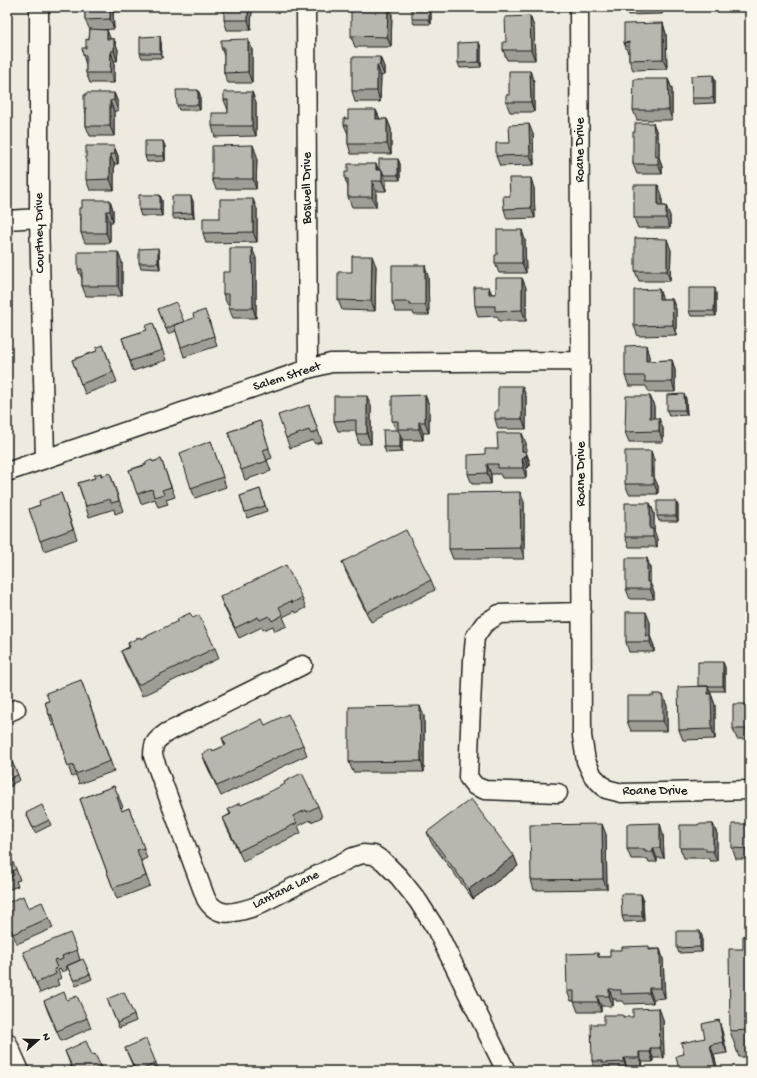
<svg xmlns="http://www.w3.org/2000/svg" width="757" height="1078" viewBox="0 0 757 1078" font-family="'Gochi Hand',sans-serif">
	<rect width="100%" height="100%" fill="#eeeadf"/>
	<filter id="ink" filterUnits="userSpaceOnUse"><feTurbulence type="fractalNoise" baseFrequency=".025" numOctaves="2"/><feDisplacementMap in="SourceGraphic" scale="8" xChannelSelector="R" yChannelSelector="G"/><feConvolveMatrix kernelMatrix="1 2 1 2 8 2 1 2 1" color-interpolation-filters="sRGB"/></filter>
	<g filter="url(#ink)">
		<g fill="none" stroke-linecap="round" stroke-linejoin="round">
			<defs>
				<path id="street" d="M39,7V218L45,458
					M306,7L308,369
					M579,7L582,736L586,761L593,776L606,789L622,793L750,790
					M7,220L39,218
					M7,472L308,369L331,363L581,361
					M303,665L166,733C155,741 153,743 153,756L206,899C218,919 235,913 254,907L353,857L363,854L374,855L383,861L399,877L418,901L436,929L506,1071
					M7,713L16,709
					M558,793L485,790L475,786L468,777L473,660L475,637L484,624L499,614L582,612
					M7,1042L20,1071"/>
			</defs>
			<use href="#street" stroke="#1c1c1c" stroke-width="21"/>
			<use href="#street" stroke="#fbf7ec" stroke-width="18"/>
		</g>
		<path fill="#9f9d96" stroke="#1c1c1c" d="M85,7H118V11L113,12L114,29L100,30L110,39H114L118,50L117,61H114V83H90L86,73V65L83,55L86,48L89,40L90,30L85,20Z
			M252,7L251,30H227L224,20Z
			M431,7V24H414L412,19Z
			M625,7H662V14L628,15Z
			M392,14L391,47H355L351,36Z
			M530,16L534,27L535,60H507L503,50L506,42Z
			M663,23L666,34L667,69L633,70L629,60V53H628L624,43Z
			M248,39L252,50V83H228L224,73V56L221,47Z
			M161,42L162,58H142L140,53Z
			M479,42L481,48V67L460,68L458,63Z
			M380,57L384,67V75L381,76L380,102H355L352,91Z
			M530,71L534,81V112H510L506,102L509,95Z
			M713,75L715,80V103L693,104L692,98Z
			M668,79L672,89V120H637L633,110Z
			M198,90L200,95V110H179L177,105Z
			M114,93L118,103V111H114V136H90L86,126V114L84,108Z
			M224,100L256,102V136L215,137L212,126L228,113V110Z
			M376,110L380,119H387L391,129V154H351L348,144V134L344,125L348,119Z
			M653,123L657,133V138L659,142V157L662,167V174H637L633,164L635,132Z
			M533,134L534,165L500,166L496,156L510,143Z
			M114,146L118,156V164H114V190H90L86,180Z
			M165,146V161L147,162L145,156Z
			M257,156L256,189H216L212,179Z
			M398,159L400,164V180H385L386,191H376V207H352L348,197V187L345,179L348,172L376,164L379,170Z
			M534,188L535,218L507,219L504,209L510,196Z
			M662,195V206H666L670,216V228H638L634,218Z
			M110,200L113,210V222H110V243H85L81,233V221L79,215L82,208Z
			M162,200V216H141L139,210Z
			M193,201L194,218L174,219L172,214Z
			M257,209V242L206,243L203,233L220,218Z
			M525,240L526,273H499L495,263L497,255Z
			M671,250L670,281H639L635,271Z
			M159,253L160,269L141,268L139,263Z
			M256,258V318H233L229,308V304H227L223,294L230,272Z
			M122,262V296H86L82,286V279L78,269Z
			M376,266L375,311L342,310L338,300L352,272Z
			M428,276L429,315H414L413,312H396L392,302Z
			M522,278L526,288V321H499L497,316L478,317L475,306L489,287L491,294H496Z
			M659,289L662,299H672L676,309V335L638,336L634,326Z
			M716,293V316H691L689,311Z
			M158,309L184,322L209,320L217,346L184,357L176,331L168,334Z
			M153,323L166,360L133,371L122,338L147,330Z
			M103,345L117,382L85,394L72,360L97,351Z
			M649,356V361L672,360L675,370V392H649L646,386H629L625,376Z
			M522,386L526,396V429H498L495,419L498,411Z
			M684,394L686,399L687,415L669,416L667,410Z
			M425,395L429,405V433H423V440H402V439V452L386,453L384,447L396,430L392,421Z
			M650,396L654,406V418L663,428V442H629L625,432Z
			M309,405L322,442L315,444L313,440L290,448L286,438Z
			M371,406V444H359L356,434V431H338L334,421Z
			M260,421L272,458L267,460L271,471L245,480L228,432Z
			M211,441L226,487L195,498L191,488Z
			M526,443V452L530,463V466H528V468H526V478H502L500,474H491V484H472L468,474L485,454L498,449Z
			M651,451L654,461V477L658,486V494H629L625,484Z
			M161,459L175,497L166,500L168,504L158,507L155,499L141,504L129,470Z
			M101,473L102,476L110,473L123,511L115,514L114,509L89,517L78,483L95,478Z
			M260,489L267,511L247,518L240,496Z
			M61,493L77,539L44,551L29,509L40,505Z
			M676,501L678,506V521H659L657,516Z
			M524,502V559H453L449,549Z
			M650,503L654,513V530L657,539V547H629L625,537Z
			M647,558L650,568V583L654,592V599H630L626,589Z
			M342,562L431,580L435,590L371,622L346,572Z
			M220,597L302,598L306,608L296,613L295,611L283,617L287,626L275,631L273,626L263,630L262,627L239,638L224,607Z
			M193,618L215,648L219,658L142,696L125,661L121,651L129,647L128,643L141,639Z
			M650,622V636L654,646V652H629L626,642Z
			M725,667V691H710L715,705V739L683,740L679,730L698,687Z
			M81,680L114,771L79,784L76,775L72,777L64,754L65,753L55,725L53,726L45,702L49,701Z
			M662,695L667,706V731H631L627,721Z
			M750,704V739H737L733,729Z
			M424,716V772H353L349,762Z
			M265,725L303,745L307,755L221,796L206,764L202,754L213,751L225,746L222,738Z
			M12,762L20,780L12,784L13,785L7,788V764Z
			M114,786L123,807L120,808L122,811L129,808L147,858L141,861L150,886L117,899L80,799Z
			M318,806L322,817L311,822L310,820L298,826L301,833L243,861L227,828L223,818L230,814L228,809Z
			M26,813L49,820L51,825L35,833Z
			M7,816L11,826L7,828Z
			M713,824L717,834V861H710L708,858H684L680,848L698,825Z
			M750,824V859H736L732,848Z
			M427,832L514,856L518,866L473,899L431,842Z
			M606,834L607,889L534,890L531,880Z
			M663,834L664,858H657V862H649L648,859H631L627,849Z
			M7,859L16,869L20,880L16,881L18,886L7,890Z
			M641,894L643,899L644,921L624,922L622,916Z
			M7,903L49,918L53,928L17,944L7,921Z
			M702,936V952L679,953L677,948Z
			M750,936V1057H739L730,1031L743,949Z
			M650,949H660L663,959L665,998L653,999V1003L625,1004L623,1001H616V999H613V1006H601V1012H578L574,1001H571L567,991L598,953L599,957H610Z
			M77,950L80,960L66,966L67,970L62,972L61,969L58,970L61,978L57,980L59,985L40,993L23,952Z
			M67,966L90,974L92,979L76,986Z
			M67,1000L87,1018L91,1028L61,1041L48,1012L44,1001Z
			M109,1004L134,1015L136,1021L119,1028Z
			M624,1017L663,1019L664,1058H653V1062H642L643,1068H627V1071H596L592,1061L604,1024Z
			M722,1031L727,1053L714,1055L718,1071H679L684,1054L705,1038Z
			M125,1048L156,1063L158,1069L153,1071H135Z
			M65,1051L92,1055L100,1065L102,1071H71L72,1069Z"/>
		<path fill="#827f7a" stroke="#1c1c1c" d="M110,7H111L113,12L114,29L110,19Z
			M248,7H252L251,30L248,20Z
			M388,7H389L392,14L391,47L387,37Z
			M429,7H431V24L429,19Z
			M660,7H662V14Z
			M530,16L534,27L535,60L531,50Z
			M663,23L666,34L667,69L663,59Z
			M107,30L111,40L107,39Z
			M160,36L161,42L162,58L160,53Z
			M114,39L118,50L117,61L114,51Z
			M248,39L252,50V83L248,72Z
			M479,42L481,48V67L479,62Z
			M111,51L114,61V83L110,73Z
			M380,57L384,67V75L380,65Z
			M377,65L381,76L380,102L377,91Z
			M530,71L534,81V112L531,102Z
			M713,75L715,80V103L713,98Z
			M668,79L672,89V120L669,110Z
			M198,90L200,95V110L198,105Z
			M252,92L256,102V136L252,126Z
			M114,93L118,103V111L114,100Z
			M110,101L114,111V136L110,126Z
			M376,110L380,120L376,119Z
			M387,119L391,129V154L387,144Z
			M653,123L657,133V138L659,142V157L662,167V174L655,156Z
			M529,124L533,134L534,165L530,155Z
			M163,141L165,146V161L164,156Z
			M253,145L257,156L256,189L253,179Z
			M114,146L118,156V164L115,154Z
			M110,154L114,164V190L110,179Z
			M398,159L400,164V180L398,175Z
			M376,164L380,174L376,170Z
			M382,170L386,180V191L382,181Z
			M531,178L534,188L535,218L531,208Z
			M372,181L376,191V207L372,197Z
			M658,185L662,195V216L658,206Z
			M160,195L162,200V216L160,210Z
			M191,196L193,201L194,218L192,213Z
			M253,199L257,209V242L253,232Z
			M110,200L113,210V222L110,211Z
			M666,206L670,216V228L666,218Z
			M106,211L110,222V243L106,233Z
			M522,230L525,240L526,273L522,263Z
			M667,239L671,250L670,281L667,271Z
			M158,248L159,253L160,269L158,263Z
			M252,248L256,258V318L253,308Z
			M118,252L122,262V296L118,286Z
			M372,256L376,266L375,311L371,301Z
			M425,265L428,276L429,315L425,305Z
			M522,278L526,288V321L522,310Z
			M489,287L493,297L489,294Z
			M715,288L716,293V316L714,311Z
			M659,289L663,300L659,299Z
			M672,299L676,309V335L673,325Z
			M646,345L649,356V371L646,361Z
			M672,360L675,370V392L672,382Z
			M522,386L526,396V429L522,419Z
			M684,394L686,399L687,415L685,410Z
			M425,395L429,405V433L425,422Z
			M367,396L371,406V444L367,434Z
			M650,396L654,406V428L650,418Z
			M659,418L663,428V442L659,431Z
			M419,422L423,433V440L419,429Z
			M522,433L526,443V456H524L528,466V468L522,451Z
			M400,434L402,439V452L400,447Z
			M651,451L654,461V477L658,486V494L651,476Z
			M526,452L530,463V466L526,456Z
			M522,458L526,468V478L523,468Z
			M487,464L491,474V484L487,473Z
			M520,492L524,502V559L521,548Z
			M676,501L678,506V521L676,516Z
			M650,503L654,513V530L657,539V547L650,529Z
			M647,558L650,568V583L654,592V599L650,589L647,582Z
			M646,612L650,622V636L654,646V652L650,642L646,636Z
			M723,662L725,667V691L723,686Z
			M708,686L715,705V739L712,729L708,694Z
			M661,694L663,698V695L667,706V731L663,721Z
			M420,706L424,716V772L421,761Z
			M660,823L663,834L664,858L660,848Z
			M602,824L606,834L607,889L603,879Z
			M713,824L717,834V861L713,851Z
			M653,848L657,858V862L653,852Z
			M514,856L518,866L473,899L469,889Z
			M641,894L643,899L644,921L642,916Z
			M700,931L702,936V952L700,947Z
			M660,949L663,959L665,998L661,988Z
			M649,988L653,999V1003L649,993Z
			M609,989L613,999V1006L609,996Z
			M597,996L601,1006V1012L598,1002Z
			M659,1008L663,1019L664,1058L660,1048Z
			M719,1020L722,1031L727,1053L723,1042Z
			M710,1045L714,1055L718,1071H716Z
			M650,1048L653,1058V1062L650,1052Z
			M639,1052L642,1062L643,1068L639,1058Z
			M624,1058L627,1068V1071L624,1062Z"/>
		<path fill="#b9b6af" stroke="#1c1c1c" d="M85,7H110V19L85,20Z
			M224,7H248V20H224Z
			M351,7H388L387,37L351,36Z
			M412,7H429V19H412Z
			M530,16L531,50H503V42H506L505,17Z
			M663,23V59L629,60V42L624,43V24Z
			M90,29L107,30V39H114V51H111L110,73H86V55H83L82,48H86V39L89,40Z
			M160,36V53H140V37Z
			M248,39V72L224,73V47H221V40Z
			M479,42V62L458,63V43Z
			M352,57H380V65H377V91H352Z
			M509,71H530L531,102H506V95H509Z
			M713,75V98H692L691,76Z
			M634,79H668L669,110H633Z
			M176,90H198V105H177Z
			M224,92H252V126H212V113H228V100H224Z
			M86,93H114V100L110,101V126H86V108H84V95H86Z
			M348,110H376V119H387V144H348V125H344V118L348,119Z
			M635,123H653L654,132H655V156L658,157V164H633V132H635Z
			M529,124L530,155L496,156V143H510L509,125Z
			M145,141H163L164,156H145Z
			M253,145V179H212V146Z
			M86,146H114L115,154H110V179L86,180Z
			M379,159H398V175H384L382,170H379Z
			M348,164H376V170H382V181H372V197H348V179H345V172H348Z
			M509,178H531V208L504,209L503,196H510Z
			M634,185H658V206H666V218H634Z
			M139,195H160V210H139Z
			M172,196H191L192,213L172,214Z
			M220,199H253V232L203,233V218H220Z
			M82,200H110V211H106V233H81V214L79,215V208H82Z
			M497,230H522V263H495V255H497Z
			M635,238L667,239V271H635Z
			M158,248V263H139V249Z
			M230,248H252L253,308H229V294H223V272H230Z
			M78,252H118V286H82V269H78Z
			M352,256H372L371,301L338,300V272H352Z
			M392,265H425V305H410V302H392Z
			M496,278H522V310L495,311V306H475L474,287H489V294H496Z
			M689,288H715L714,311H689Z
			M659,289V299H672L673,325L634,326V290Z
			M176,302L184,322L174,325L166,329L158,309Z
			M205,310L214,336L181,347L174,325L194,318L193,314Z
			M153,323L162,350L130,361L122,338L147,330L145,326Z
			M103,345L113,372L81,384L72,360L97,351L96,348Z
			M646,345V361L672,360V382H645V376H625V346Z
			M498,386H522V419H495V411H498Z
			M684,394L685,410H667V395Z
			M425,395V422H419V429H398V421H392V396Z
			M334,396H367V434H356V420L334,421Z
			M626,396H650V418H659V431L625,432Z
			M309,405L318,431L311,434L309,430L286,438L278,415Z
			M260,421L269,448L263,450L267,461L241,470L228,432Z
			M383,430H398L400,434V447H384Z
			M497,433H522V451L526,452V456H524V458H522L523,468H498V464H487V473L468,474V455L485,454V449H498Z
			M211,441L223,477L191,488L180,453Z
			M625,451H651V476H654V484H625Z
			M161,459L171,487L162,490L164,494L154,497L152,489L137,494L129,470L146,465V462L152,460L153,462Z
			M101,473V476L110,473L119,501L111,503L110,499L86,506L78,483L95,478L94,475Z
			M260,489L265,506L245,512L240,496Z
			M520,492L521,548L449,549V493Z
			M61,493L73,529L40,541L29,509L40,505L39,501Z
			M657,501H676V516H657Z
			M625,503H650V529H653V537H625Z
			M406,530L431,580L367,612L342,562Z
			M626,558H647V582H650V589H626Z
			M286,565L302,598L292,603L291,601L279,607L283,615L272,621L269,616L260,620L258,617L235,628L220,597Z
			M626,612H646V636H650V642H626Z
			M190,613L193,618L199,615L215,648L138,685L121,651L130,647L128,643L140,637L141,639L178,621L177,619Z
			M698,662H723V686H698Z
			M81,680L110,761L76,774L73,765L68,767L64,754L65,753L51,714L49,715L45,702L49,701L46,693Z
			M708,686V694H711L712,729L679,730L678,687Z
			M653,694H661V695H663V721H627V696H654Z
			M733,704H750V729H733Z
			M420,706L421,761L349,762V707Z
			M288,714L303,745L217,786L202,754L212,749L213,751L226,745L222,738L262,719L265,725Z
			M12,762L18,775L10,778L11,780L7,782V764Z
			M302,773L318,806L307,812L306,810L293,816L297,823L239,851L223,818L231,814L228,809L240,803L241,805L261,796L285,784L284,782Z
			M114,786L119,797H117L122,811L129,808L144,848L137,850L146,876L113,888L80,799Z
			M471,799L514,856L469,889L427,832Z
			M42,805L49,820L33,828L26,813Z
			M660,823V848H653V852H645V849H627V824Z
			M602,824L603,879L531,880L530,825Z
			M698,824H713V851H706V848H680V825H698Z
			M732,824H750V849L732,848Z
			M11,858L16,869L12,871L14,875L7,878V859Z
			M621,894H641L642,916H622Z
			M23,896L28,908L42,902L49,918L13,934L7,919V903Z
			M677,931H700V947L677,948Z
			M70,933L77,950L62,956L63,959L58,961L57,959L54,960L57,968L54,969L56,974L36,983L23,952Z
			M743,936H750V1030L730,1031L729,949H743Z
			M649,946V950L660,949L661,988H649V993L621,994V990H613V989H609V996H597L598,1002H574V991H567L566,954L598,953V957H610V950H622V947Z
			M83,959L90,974L74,981L67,966Z
			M64,992L67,1000L77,996L87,1018L57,1031L44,1001Z
			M124,992L134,1015L117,1023L107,999Z
			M659,1008L660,1048H650V1052H639V1058H624V1062L602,1063V1061H592L591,1024H604V1015H623V1017H633V1009Z
			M719,1020L723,1042L710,1045L716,1070L711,1071H679L676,1056L684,1054L681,1043L705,1038L702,1024Z
			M146,1039L156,1063L139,1071H136L125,1048Z
			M86,1041L92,1055L95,1054L100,1065L96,1067L98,1071H71V1070L73,1069L65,1051Z"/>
	</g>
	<g text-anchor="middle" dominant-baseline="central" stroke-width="3" stroke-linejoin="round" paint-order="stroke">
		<g font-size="13" fill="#1c1c1c" stroke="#fbf7ec">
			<text transform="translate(580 150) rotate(-90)">Roane Drive</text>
			<text transform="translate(307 188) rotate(-90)">Boswell Drive</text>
			<text transform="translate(40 233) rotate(-91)">Courtney Drive</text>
			<text transform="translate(287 377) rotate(-18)">Salem Street</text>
			<text transform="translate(581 474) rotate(-90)">Roane Drive</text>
			<text x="655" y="791">Roane Drive</text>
			<text transform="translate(286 890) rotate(-26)">Lantana Lane</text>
		</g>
	</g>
	<rect width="757" height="1078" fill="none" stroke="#fbf7ec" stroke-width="24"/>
	<rect x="12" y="12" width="733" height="1054" fill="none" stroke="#1c1c1c" stroke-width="1.5" filter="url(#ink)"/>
	<g transform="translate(38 1040) rotate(70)" stroke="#fbf7ec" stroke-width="3" paint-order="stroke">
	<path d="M0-3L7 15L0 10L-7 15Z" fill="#1c1c1c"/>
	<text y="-6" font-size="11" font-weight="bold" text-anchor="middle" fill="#1c1c1c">N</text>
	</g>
</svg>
